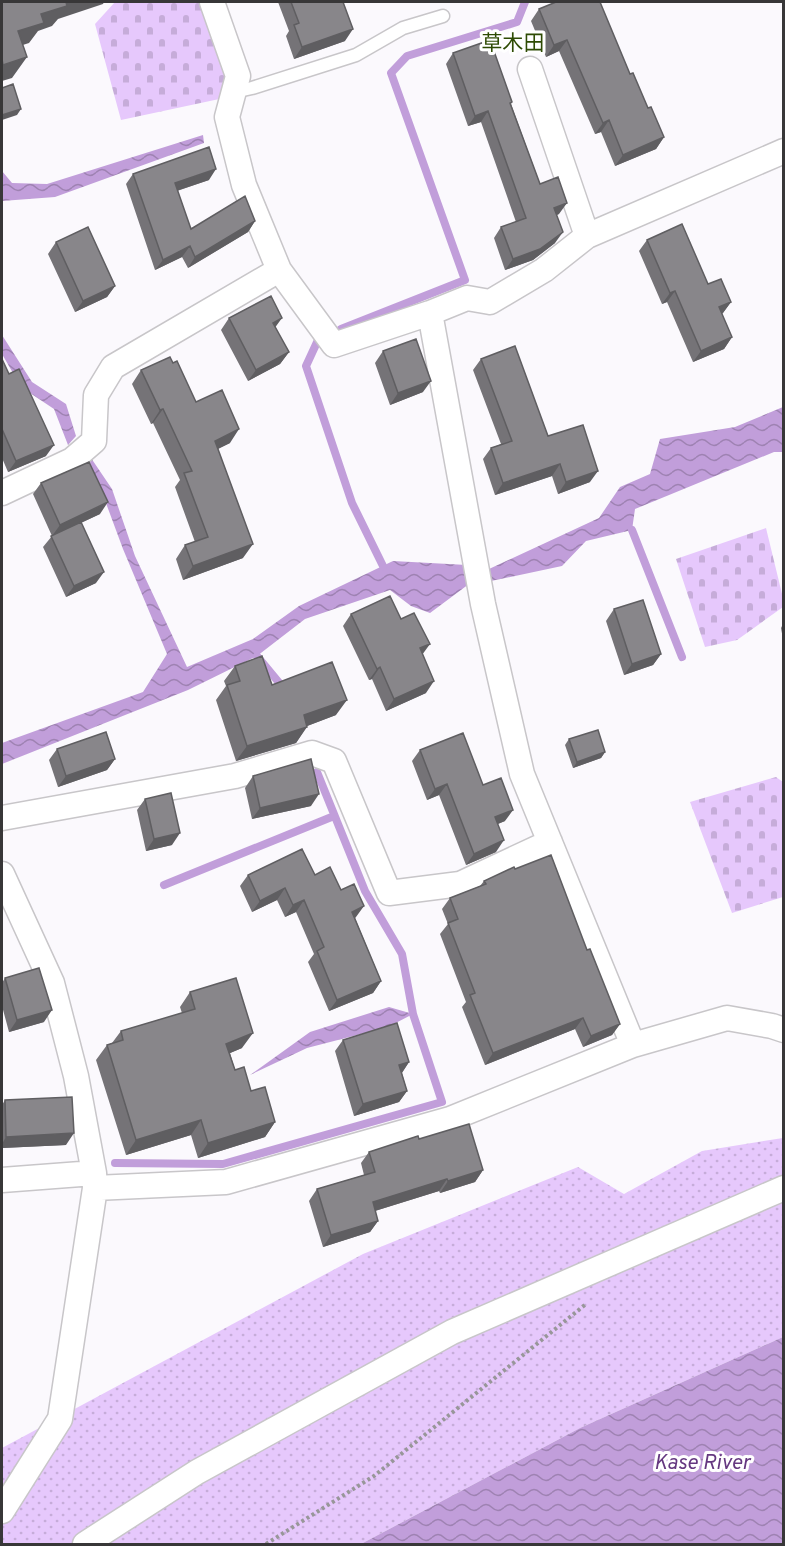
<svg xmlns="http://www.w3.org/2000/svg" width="785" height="1546" viewBox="0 0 785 1546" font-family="Overpass,'Noto Sans JP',sans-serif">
	<defs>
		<pattern id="grass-dots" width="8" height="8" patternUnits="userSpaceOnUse" patternTransform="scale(1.5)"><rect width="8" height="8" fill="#e6c8fc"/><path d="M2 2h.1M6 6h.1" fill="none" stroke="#c6acd9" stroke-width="1.8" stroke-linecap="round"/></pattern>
		<pattern id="cemetery-stones" width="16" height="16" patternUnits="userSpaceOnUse" patternTransform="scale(1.5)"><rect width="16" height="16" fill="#e6c8fc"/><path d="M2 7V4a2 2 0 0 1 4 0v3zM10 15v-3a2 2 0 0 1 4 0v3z" fill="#c6acd9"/></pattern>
		<pattern id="water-waves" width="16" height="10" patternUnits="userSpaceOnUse" patternTransform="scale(1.5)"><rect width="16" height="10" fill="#c19eda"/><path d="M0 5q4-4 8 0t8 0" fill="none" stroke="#9e82b2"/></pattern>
	</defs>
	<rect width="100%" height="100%" fill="#fbf9fd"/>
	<path fill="url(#grass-dots)" d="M783,1138V1337L580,1428L361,1544H2V1448L363,1254L578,1167L624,1194L702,1151Z"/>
	<path fill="url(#cemetery-stones)" d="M115,2H199L229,81L224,98L121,120L95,24Z
		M766,528L783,598V607L737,640L705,647L676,559Z
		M776,777L783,782V897L732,913L690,802Z"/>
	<path fill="url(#water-waves)" d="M203,135L204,143L55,197L2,201V171L12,183L47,184Z
		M2,335L32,382L66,404L76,436L68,445L54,409L21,387L2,354Z
		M783,407V452H774L635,509L632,530L586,541L562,566L491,581L489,569L599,518L620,487L650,474L660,439L735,427Z
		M91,458L112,489L135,556L187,667L253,639L299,606L393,561L467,565L469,584L430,613L411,606L390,590L305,619L257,656L188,690L2,764V743L143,692L167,654L123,549L100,487L87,466Z
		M389,1007L413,1014L388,1027L307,1048L250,1075L310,1032Z
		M783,1337V1544H361L580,1428Z"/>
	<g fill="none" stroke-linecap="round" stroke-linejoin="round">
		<path stroke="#c19eda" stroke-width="8" d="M341,329L465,280L391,73L407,56L517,22L525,2
			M318,340L306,366L352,503L383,566
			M632,530L682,657
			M257,656L281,685L284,691
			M164,885L334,816
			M115,1163L223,1164L442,1102L413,1014L402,954L365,891L317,772"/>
		<defs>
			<path id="service" d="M234,92L252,88L356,55L403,28L443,16"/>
			<path id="minor" d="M212,2L238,76L227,117L244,185L279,270L334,345L430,313L467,298L490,302L544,270L587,236L784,151
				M530,69L587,236
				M430,313L483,604L522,774L633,1045
				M2,493L72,460L94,441L96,395L113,367L279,270
				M2,818L235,776L312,753L334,761L389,893L460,884L550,842
				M2,874L52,983L76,1076L94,1173L95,1188L226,1182L450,1119L633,1045L727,1018L772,1026L784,1030
				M2,1180L94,1173
				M2,1511L60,1419L95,1188
				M85,1544L197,1472L452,1332L784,1188"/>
		</defs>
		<use href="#service" stroke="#c8c6c9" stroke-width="15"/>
		<use href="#minor" stroke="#c8c6c9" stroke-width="27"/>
		<path stroke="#989699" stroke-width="4" stroke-dasharray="3 3" stroke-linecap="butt" d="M266,1544L374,1476L586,1304"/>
		<use href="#service" stroke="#fff" stroke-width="12"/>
		<use href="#minor" stroke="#fff" stroke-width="24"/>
	</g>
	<path fill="#757377" d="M278,2H343L345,41L294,59L286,36L289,31Z
		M539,9L630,74L664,137L656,149L615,166L601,132L595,134L559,51L546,57L531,21Z
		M453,53L512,102L511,104L540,184L559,214L557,215L555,243L533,260L505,270L494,238L501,227L516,222L481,122L468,126L446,64Z
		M133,174L209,180L177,191L191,229L255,221L248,232L188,268L182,257L155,270L126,184Z
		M647,240L731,302L722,314L732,337L724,349L693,362L667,302L662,304L639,251Z
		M56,242L115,286L107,297L75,312L48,254Z
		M229,318L275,327L289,352L280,364L248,381L221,330Z
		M383,351L423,392L390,405L375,363Z
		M2,359L46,456L8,472L2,458Z
		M481,359L548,436L590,482L558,494L552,476L495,495L483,459L491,448L501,444L473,370Z
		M173,363L196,402L230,443L218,449L243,558L183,580L176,559L185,545L195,542L175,487L180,480L153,423L151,424L132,384L141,370Z
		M41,483L100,514L81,523L96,583L66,597L43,547L52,536L33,494Z
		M614,609L661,654L653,665L624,675L606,621Z
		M351,614L401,619L426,693L386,711L372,679L369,680L343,626Z
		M783,624V639L781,628Z
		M235,666L272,685L336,715L307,726L296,743L236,761L216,700L226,686L224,681Z
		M569,739L605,752L601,758L573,768L565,745Z
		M57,749L115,759L107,770L58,787L49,760Z
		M420,750L483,785L505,821L498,824L496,852L466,865L439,795L427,800L412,761Z
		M253,776L311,806L252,819L245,788Z
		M145,799L172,845L146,851L137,810Z
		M515,869L587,950L620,1024L612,1035L583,1047L575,1029L485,1065L462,1007L466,1002L440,934L448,924L442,909L450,898L480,886L484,881Z
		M248,875H315L341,890L356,917L355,918L381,981L373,993L329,1011L308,962L314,954L296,912L285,917L277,900L252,912L240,886Z
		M5,978L44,1022L9,1032L2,1006V983Z
		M190,992L242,1048L230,1053L235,1070L251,1091L275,1122L265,1137L198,1158L191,1135L126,1155L96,1060L107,1045L112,1043L121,1031L182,1013L180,1007Z
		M343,1040L409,1062L402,1073L407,1091L399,1102L354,1116L335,1051Z
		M5,1100L66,1145L2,1148V1105Z
		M419,1139L483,1170L475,1182L440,1193L439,1191L375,1211L378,1221L370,1232L323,1247L309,1201L317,1189L364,1175L361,1163L369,1152Z"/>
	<path fill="#5f5e61" d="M64,2H104L103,4L58,19L52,26L38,31L29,43L4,51L18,31L41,14Z
		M353,29L345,41L294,59L302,47Z
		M567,40L559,51L546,57L554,45Z
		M27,57L12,78L2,81V67L3,65Z
		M21,109L17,115L2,120V115Z
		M488,111L481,122L468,126L475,116Z
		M609,120L601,132L595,134L603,123Z
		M664,137L656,149L615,166L623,155Z
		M216,169L209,180L167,194L175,183Z
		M567,203L559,214L546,218L554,208Z
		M255,221L248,232L188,268L195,257Z
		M563,232L555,243L533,260L505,270L513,259Z
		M190,246L182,257L155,270L163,260Z
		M115,286L107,297L75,312L83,301Z
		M675,291L667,302L662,304L670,293Z
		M731,302L723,313L711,319L719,307Z
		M282,318L274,329L273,323Z
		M732,337L724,349L693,362L701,351Z
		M289,352L280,364L248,381L256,370Z
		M431,381L423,392L390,405L398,393Z
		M163,409L153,423L151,424L160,410Z
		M239,429L230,443L205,455L215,441Z
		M54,445L46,456L8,472L16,461Z
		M560,464L552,476L495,495L503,483Z
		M598,471L590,482L558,494L566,482Z
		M108,502L100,514L52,536L60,525Z
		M253,544L243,558L183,580L193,566Z
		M104,572L96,583L66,597L74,586Z
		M430,644L422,655L420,648Z
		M661,654L653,665L624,675L632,664Z
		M380,667L372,679L369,680L377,669Z
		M434,681L426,693L386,711L394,699Z
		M347,700L336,715L294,731L304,715Z
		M307,727L296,743L236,761L247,746Z
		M605,752L601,758L573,768L577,762Z
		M115,759L107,770L58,787L66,776Z
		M447,784L439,795L427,800L435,789Z
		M319,794L311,806L252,819L260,808Z
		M513,810L505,821L487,828L495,817Z
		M180,833L172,845L146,851L154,839Z
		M504,840L496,852L466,865L474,854Z
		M285,888L277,900L252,912L260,901Z
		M304,900L296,912L285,917L293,905Z
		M364,906L356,917L344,923L352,912Z
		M381,981L373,993L329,1011L337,1000Z
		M52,1010L44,1022L9,1032L17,1020Z
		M583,1018L575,1029L485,1065L493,1053Z
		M620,1024L612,1035L583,1047L591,1036Z
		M253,1033L242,1048L216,1059L226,1044Z
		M409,1062L401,1074L399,1065Z
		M407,1091L399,1102L354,1116L363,1104Z
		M201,1120L191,1135L126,1155L136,1140Z
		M275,1122L265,1137L198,1158L208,1143Z
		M74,1133L66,1145L2,1148V1144L6,1137Z
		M483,1170L475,1182L440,1193L448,1181Z
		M447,1179L439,1191L365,1214L373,1202Z
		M378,1221L370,1232L323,1247L331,1235Z"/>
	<path fill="#88868a" stroke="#5f5e61" stroke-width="1.5" d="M2,2H66L67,6L41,14L44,23L18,31L27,57L3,65L2,59Z
		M291,2H343L353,29L302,47L294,25L299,23Z
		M556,2H600L630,74L633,73L648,108L651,107L664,137L623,155L609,120L603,123L567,40L554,45L539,9Z
		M490,40L512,102L510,103L540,184L558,177L567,203L554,208L563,232L540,249L513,259L501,227L526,218L488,111L475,116L453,53Z
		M13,84L21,109L2,115V88Z
		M209,147L216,169L175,183L191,229L245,196L255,221L195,257L190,246L163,260L133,174Z
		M682,224L708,284L721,279L731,302L719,307L732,337L701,351L675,291L670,293L647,240Z
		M88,227L115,286L83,301L56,242Z
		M271,296L282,318L273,323L289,352L256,370L229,318Z
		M416,339L431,381L398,393L383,351Z
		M515,346L548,436L583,425L598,471L566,482L560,464L503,483L491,448L512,441L481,359Z
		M170,357L173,363L177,361L196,402L222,390L239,429L215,441L253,544L193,566L185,545L208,537L184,473L192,471L163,409L160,410L141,370Z
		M2,359L9,374L19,369L54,445L16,461L2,429Z
		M89,462L108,502L60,525L41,483Z
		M81,522L104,572L74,586L51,536Z
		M390,596L401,619L414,613L430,644L420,648L434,681L394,699L380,667L377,669L351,614Z
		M643,600L661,654L632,664L614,609Z
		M262,656L272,685L332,662L347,700L304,715L307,727L247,746L227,685L240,681L235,666Z
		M598,730L605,752L577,762L569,739Z
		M106,732L115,759L66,776L57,749Z
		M463,733L483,785L501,778L513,810L495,817L504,840L474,854L447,784L435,789L420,750Z
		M311,759L319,794L260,808L253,776Z
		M171,793L180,833L154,839L145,799Z
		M302,849L315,875L330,867L341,890L354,884L364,906L352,912L381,981L337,1000L317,951L324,947L304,900L293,905L285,888L260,901L248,875Z
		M551,855L587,950L590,949L620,1024L591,1036L583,1018L493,1053L470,995L475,993L448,923L458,919L450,898L486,884L484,881L514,867L515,869Z
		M39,968L52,1010L17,1020L5,978Z
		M236,978L253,1033L226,1044L235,1070L244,1067L251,1091L265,1087L275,1122L208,1143L201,1120L136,1140L107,1045L123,1040L121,1031L195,1009L190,992Z
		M397,1023L409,1062L399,1065L407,1091L363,1104L343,1040Z
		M72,1097L74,1133L6,1137L5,1100Z
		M469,1124L483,1170L448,1181L447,1179L373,1202L378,1221L331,1235L317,1189L375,1172L369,1152L418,1136L419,1139Z"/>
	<g text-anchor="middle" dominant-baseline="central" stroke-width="6" stroke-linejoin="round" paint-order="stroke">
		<g font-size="21" fill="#2e4b04" stroke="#fff">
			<text x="513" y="44">草木田</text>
		</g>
		<g font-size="21" font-style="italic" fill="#653880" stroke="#fff">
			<text x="702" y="1463">Kase River</text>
		</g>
	</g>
	<rect width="785" height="1546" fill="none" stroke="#383738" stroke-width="6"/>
</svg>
